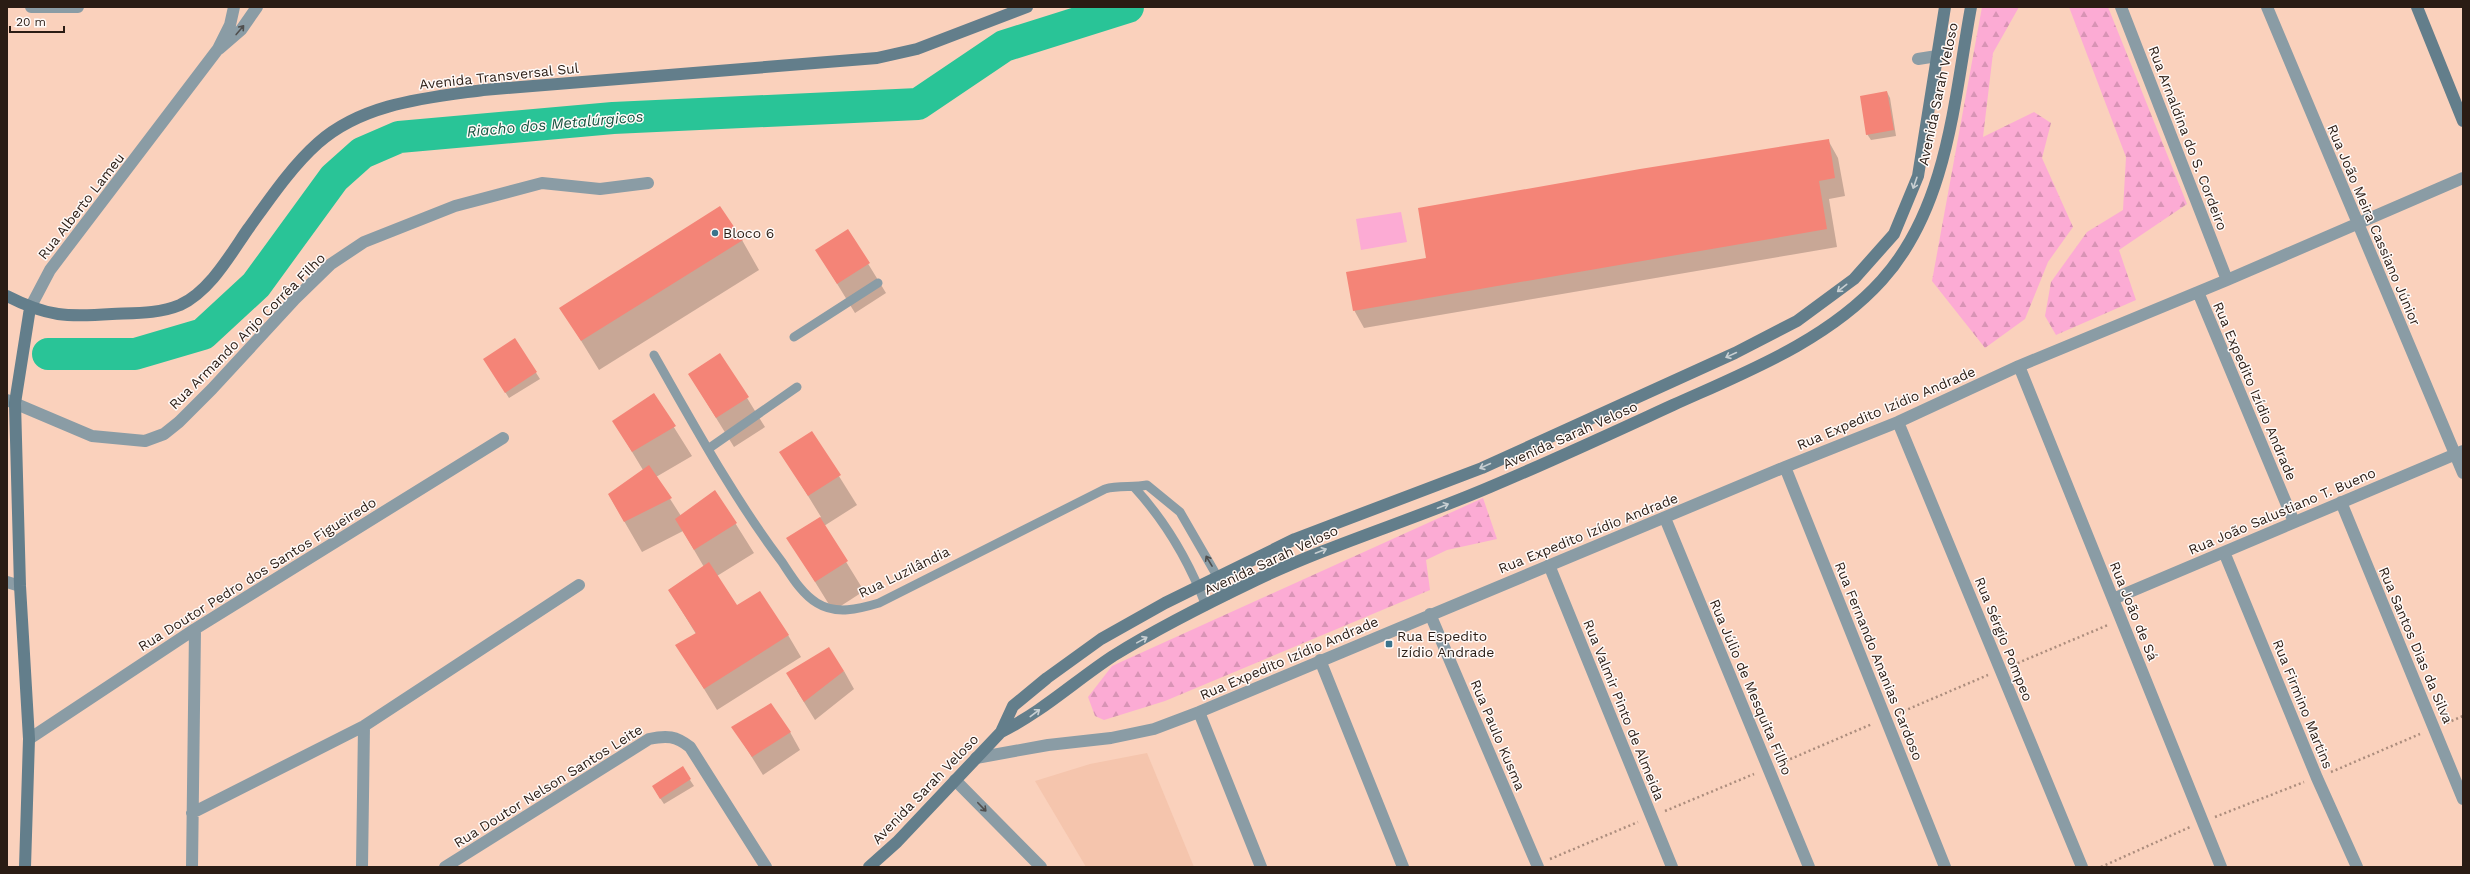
<svg xmlns="http://www.w3.org/2000/svg" width="2470" height="874" viewBox="0 0 2470 874" font-family="'Work Sans',sans-serif">
	<defs>
		<pattern id="forest-firs" width="22" height="20" patternUnits="userSpaceOnUse"><rect width="22" height="20" fill="#fcabd4"/><path d="M5 1l3.5 6h-7zM16 11l3.5 6h-7z" fill="#d893b5"/></pattern>
	</defs>
	<rect width="100%" height="100%" fill="#fad1bc"/>
	<path fill="#f5c5ad" d="M1147,753L1194,867H1086L1035,781L1090,764Z"/>
	<path fill="url(#forest-firs)" d="M1982,7H2019L1993,53L1983,137L2034,112L2051,123L2042,158L2073,227L2048,262L2025,319L1985,348L1932,281Z
		M2069,7H2108L2187,204L2119,250L2136,300L2056,335L2045,316L2051,282L2087,232L2123,210L2126,157Z
		M1483,498L1497,539L1447,550L1426,560L1430,590L1165,701L1104,720L1095,716L1088,697L1112,666Z"/>
	<path fill="#fcabd4" d="M1401,212L1407,242L1361,250L1356,219Z"/>
	<path fill="#0003" d="M1887,92L1890,98L1896,136L1871,140L1867,134Z
		M1828,140L1838,158L1845,196L1829,199L1837,247L1364,328L1354,310L1427,259Z
		M848,231L886,293L855,313L817,251Z
		M742,240L759,270L599,370L561,308Z
		M515,340L540,379L509,398L488,365Z
		M720,354L765,427L734,447L689,374Z
		M653,394L692,456L656,477L681,516L715,491L754,553L717,576L737,606L788,635L801,657L717,710L677,645L696,634L669,590L704,567L683,531L642,552L609,495L643,470L614,422Z
		M812,433L857,505L824,526L864,591L833,611L788,538L821,517L781,452Z
		M844,671L854,689L815,720L797,691Z
		M733,727L790,732L800,750L763,775Z
		M682,768L694,786L664,804L656,792Z"/>
	<g fill="none" stroke-linecap="round" stroke-linejoin="round">
		<path stroke="#29c497" stroke-width="32" d="M48,354H135L203,334L256,285L334,178L362,153L399,137L613,118L918,104L1004,46L1128,7"/>
	</g>
	<path fill="#f48477" d="M1887,91L1894,130L1866,135L1860,96Z
		M1829,139L1835,178L1819,181L1827,229L1353,311L1346,272L1426,258L1418,208L1640,169Z
		M720,206L743,240L581,341L559,308Z
		M848,229L870,263L837,284L815,250Z
		M515,338L537,372L505,393L483,359Z
		M720,353L749,397L716,418L688,374Z
		M654,393L676,426L632,452L612,421Z
		M812,431L841,475L808,496L779,452Z
		M649,465L672,498L624,522L608,494Z
		M715,490L737,523L694,550L675,519Z
		M820,517L848,561L815,582L786,538Z
		M709,562L737,605L760,591L789,635L704,689L675,645L696,633L668,590Z
		M829,647L844,671L804,702L786,673Z
		M771,703L791,732L752,757L731,727Z
		M683,766L691,779L660,799L652,786Z"/>
	<g fill="none" stroke-linecap="round" stroke-linejoin="round">
		<path stroke="#ac8d7d" stroke-width="2.5" stroke-dasharray="2 3" stroke-linecap="butt" d="M2013,665L2108,625
			M1899,713L1988,675
			M2447,723L2463,716
			M1781,763L1872,724
			M2331,772L2420,734
			M1665,811L1754,774
			M2215,817L2304,782
			M1550,859L1638,822
			M2101,867L2190,827"/>
		<path stroke="#8a9ca5" stroke-width="9" d="M794,337L878,283
			M654,355C694,425 733,497 782,562C792,577 802,594 817,603C836,615 859,609 879,603L1105,489C1119,485 1133,488 1147,485L1180,512L1228,595
			M708,449L797,387
			M1134,487C1167,523 1189,561 1206,606"/>
		<path stroke="#8a9ca5" stroke-width="12" d="M31,7H78
			M2121,7L2227,280
			M2267,7L2463,473
			M219,49L241,30L257,7
			M1918,59L1937,56
			M2198,292L2294,522
			M30,308L50,270L218,49L230,25L234,7
			M2019,366L2221,867
			M7,400L92,436L145,441L164,434L179,422L212,389L295,299L331,264L364,242L455,206L542,183L600,189L648,183
			M1898,422L2082,867
			M1785,467L1945,867
			M2341,502L2463,799
			M1665,518L1809,867
			M2224,552L2317,778L2357,867
			M1549,565L1672,867
			M7,582L20,586
			M2113,599L2463,451
			M1430,614L1538,867
			M1320,660L1403,867
			M1199,712L1261,867
			M29,739L195,629L503,438
			M976,758L1048,745L1111,738L1154,729L1199,712L1785,467L1898,422L2019,366L2227,280L2463,178
			M955,780L1041,867
			M192,813L364,726L579,585
			M192,867L195,629
			M362,867L364,726
			M445,867L649,739C667,735 676,736 690,747L766,867"/>
		<path stroke="#637e8b" stroke-width="12" d="M2417,7L2463,121
			M7,296C48,317 67,317 112,314C135,313 158,314 180,305C210,291 230,255 248,229C269,200 291,167 318,143C363,103 426,98 483,90L877,58L917,49L1027,7
			M1001,732C1042,712 1075,681 1113,656C1158,628 1208,603 1256,580C1332,544 1413,520 1490,487C1552,461 1612,433 1673,405C1746,372 1827,341 1882,280C1948,207 1954,99 1971,7
			M25,867L29,739L20,586L15,403L30,308
			M869,867L897,842L1001,732L1013,706L1047,678L1101,639L1165,603L1295,539L1482,468L1735,353L1797,321L1854,279L1894,234L1918,176L1945,7"/>
	</g>
	<defs><path id="oneway-shaft" d="M-6 0H5M1.5-3L5.5 0L1.5 3" fill="none" stroke-width="1.6" stroke-linecap="round" stroke-linejoin="round"/></defs>
	<g stroke="#504f4e">
		<use href="#oneway-shaft" transform="translate(240 30) rotate(-50)"/>
		<use href="#oneway-shaft" transform="translate(1209 561) rotate(-121)"/>
		<use href="#oneway-shaft" transform="translate(982 807) rotate(46)"/>
	</g>
	<g stroke="#c8cfd2">
		<use href="#oneway-shaft" transform="translate(1915 183) rotate(109)"/>
		<use href="#oneway-shaft" transform="translate(1842 288) rotate(142)"/>
		<use href="#oneway-shaft" transform="translate(1731 355) rotate(155)"/>
		<use href="#oneway-shaft" transform="translate(1485 466) rotate(156)"/>
		<use href="#oneway-shaft" transform="translate(1443 506) rotate(-21)"/>
		<use href="#oneway-shaft" transform="translate(1321 551) rotate(-21)"/>
		<use href="#oneway-shaft" transform="translate(1142 640) rotate(-29)"/>
		<use href="#oneway-shaft" transform="translate(1035 713) rotate(-37)"/>
	</g>
	<g fill="#3a748d" stroke="#fffaf8" stroke-width="1.5">
		<circle cx="715" cy="233" r="4"/>
		<rect x="1385" y="640" width="8" height="8" rx="2"/>
	</g>
	<g text-anchor="middle" dominant-baseline="central" stroke-width="3" stroke-linejoin="round" paint-order="stroke">
		<g font-size="14" fill="#2a1c14" stroke="#fffaf8">
			<text transform="translate(499 76) rotate(-6)">Avenida Transversal Sul</text>
			<text transform="translate(1938 94) rotate(-78)">Avenida Sarah Veloso</text>
			<text transform="translate(2188 138) rotate(69)">Rua Arnaldina do S. Cordeiro</text>
			<text transform="translate(81 206) rotate(-52)">Rua Alberto Lameu</text>
			<text transform="translate(2374 225) rotate(67)">Rua João Meira Cassiano Júnior</text>
			<text transform="translate(247 331) rotate(-45)">Rua Armando Anjo Corrêa Filho</text>
			<text transform="translate(2255 391) rotate(67)">Rua Expedito Izídio Andrade</text>
			<text transform="translate(1886 408) rotate(-23)">Rua Expedito Izídio Andrade</text>
			<text transform="translate(1570 435) rotate(-24)">Avenida Sarah Veloso</text>
			<text transform="translate(2282 511) rotate(-23)">Rua João Salustiano T. Bueno</text>
			<text transform="translate(1588 533) rotate(-22)">Rua Expedito Izídio Andrade</text>
			<text transform="translate(1271 560) rotate(-25)">Avenida Sarah Veloso</text>
			<text transform="translate(904 572) rotate(-26)">Rua Luzilândia</text>
			<text transform="translate(257 574) rotate(-32)">Rua Doutor Pedro dos Santos Figueiredo</text>
			<text transform="translate(2134 611) rotate(68)">Rua João de Sá</text>
			<text transform="translate(2004 639) rotate(68)">Rua Sérgio Pompeo</text>
			<text transform="translate(2416 645) rotate(67)">Rua Santos Dias da Silva</text>
			<text transform="translate(1289 658) rotate(-23)">Rua Expedito Izídio Andrade</text>
			<text transform="translate(1879 661) rotate(68)">Rua Fernando Ananias Cardoso</text>
			<text transform="translate(1751 687) rotate(67)">Rua Júlio de Mesquita Filho</text>
			<text transform="translate(2303 704) rotate(68)">Rua Firmino Martins</text>
			<text transform="translate(1624 710) rotate(68)">Rua Valmir Pinto de Almeida</text>
			<text transform="translate(1498 735) rotate(67)">Rua Paulo Kusma</text>
			<text transform="translate(548 786) rotate(-32)">Rua Doutor Nelson Santos Leite</text>
			<text transform="translate(925 789) rotate(-46)">Avenida Sarah Veloso</text>
		</g>
		<g font-size="14" fill="#2a1c14" stroke="#fffaf8" text-anchor="start">
			<text x="723" y="233">Bloco 6</text>
			<text x="1397" y="636">Rua Espedito<tspan x="1397" dy="16">Izídio Andrade</tspan></text>
		</g>
		<g font-size="15" font-style="italic" fill="#17513f" stroke="#fffaf8">
			<text transform="translate(555 124) rotate(-5)">Riacho dos Metalúrgicos</text>
		</g>
	</g>
	<rect width="2470" height="874" fill="none" stroke="#2a1c14" stroke-width="16"/>
	<path d="M10 26v6h54v-6" fill="none" stroke="#2a1c14" stroke-width="2"/>
	<text x="16" y="26" font-size="12" fill="#2a1c14" stroke="#fffaf8" stroke-width="3" paint-order="stroke">20 m</text>
</svg>
